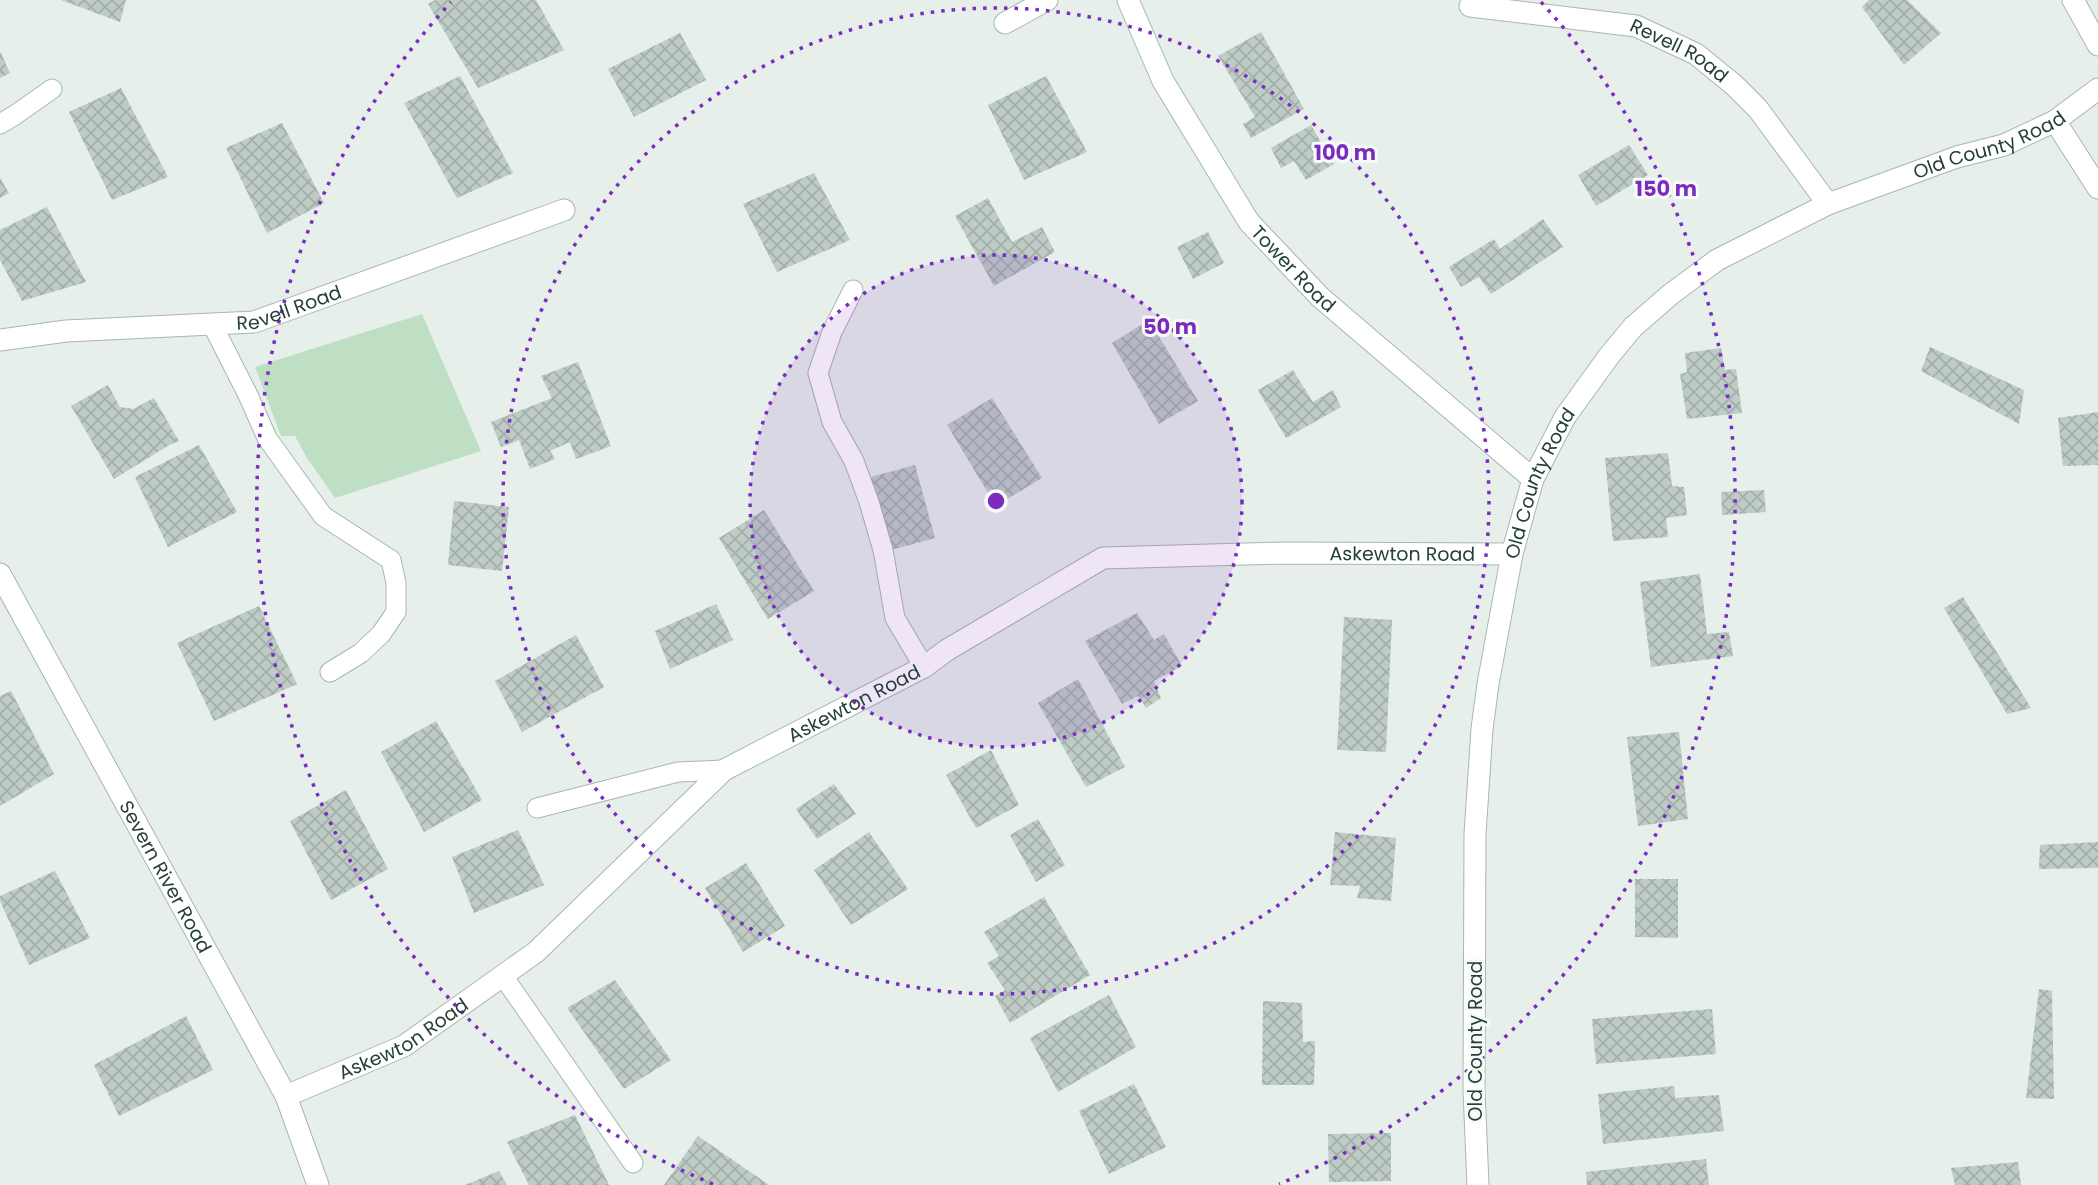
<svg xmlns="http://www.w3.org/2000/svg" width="2098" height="1185" viewBox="0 0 2098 1185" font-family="Poppins,sans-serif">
	<defs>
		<pattern id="building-cross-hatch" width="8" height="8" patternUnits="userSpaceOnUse" patternTransform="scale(1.75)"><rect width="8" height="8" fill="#beccc5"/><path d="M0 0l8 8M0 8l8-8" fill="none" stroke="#a3b0aa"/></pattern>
	</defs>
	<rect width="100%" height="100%" fill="#e6efea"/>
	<path fill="#bfdfc4" d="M422,314L481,451L335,498L307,458L295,436H281L255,367Z"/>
	<path fill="url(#building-cross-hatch)" d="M61,0H126L120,22Z
		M435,0H536L564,50L478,88L428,4Z
		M1869,0H1907L1941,33L1904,65L1862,7Z
		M1261,32L1304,109L1251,138L1243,124L1255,117L1218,56Z
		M680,33L706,80L634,117L608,69Z
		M0,51L10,73L0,78Z
		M460,76L513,173L457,198L404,103Z
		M1046,76L1087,152L1024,180L988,105Z
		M121,88L168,177L112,200L69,112Z
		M282,123L324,203L267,233L226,148Z
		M1311,125L1334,164L1306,180L1294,161L1281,168L1271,148Z
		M1629,145L1648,175L1596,206L1578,175Z
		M814,173L850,240L777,272L743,204Z
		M0,178L9,193L0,198Z
		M988,198L1012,242L1042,227L1055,252L994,286L955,216Z
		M47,207L86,282L22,301L0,260V230Z
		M1543,219L1563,247L1491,294L1479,277L1461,287L1449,267L1494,239L1500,249Z
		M1208,232L1224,263L1193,279L1177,247Z
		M1149,320L1198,401L1159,424L1112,343Z
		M1930,347L2024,390L2019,424L1921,371Z
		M1721,348L1725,370L1736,369L1742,413L1687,419L1680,374L1687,372L1685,353Z
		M578,362L611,446L576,459L570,442L550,451L555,459L530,469L519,440L501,447L491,422L552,398L541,376Z
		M1293,370L1313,402L1333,390L1341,407L1286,438L1258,390Z
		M108,385L120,407L133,409L154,398L179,441L171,444L114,479L71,406Z
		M992,398L1042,478L996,506L947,425Z
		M2098,412V465L2063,466L2058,418Z
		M199,445L237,512L168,547L135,477Z
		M1668,453L1672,486L1684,487L1687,515L1666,518L1668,537L1613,541L1605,458Z
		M915,465L935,538L891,550L871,477Z
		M1764,490L1766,512L1722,515L1721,492Z
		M454,501L509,507L502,571L448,565Z
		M764,510L814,591L768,619L719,538Z
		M1700,574L1707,634L1729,632L1733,656L1651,667L1640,582Z
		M1963,597L2031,708L2007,714L1944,608Z
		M716,604L733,640L670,669L655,631Z
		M259,606L297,684L214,721L177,643Z
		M1137,613L1154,640L1164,634L1182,666L1154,681L1161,698L1146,708L1138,696L1122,704L1085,641Z
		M1344,617L1392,620L1386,752L1337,750Z
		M576,635L604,687L522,732L495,681Z
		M1078,679L1125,767L1086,787L1038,703Z
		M11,691L54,774L0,806V696Z
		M436,721L482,800L424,832L381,752Z
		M1679,732L1688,819L1638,826L1627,737Z
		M991,750L1019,805L976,828L946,775Z
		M834,784L856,814L817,839L796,809Z
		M346,790L388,869L331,900L290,821Z
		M1038,819L1065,865L1036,882L1010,835Z
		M518,830L544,885L474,913L452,857Z
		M869,832L908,889L851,925L814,870Z
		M1335,832L1396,838L1391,901L1357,898L1360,886L1330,885Z
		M2098,842V868L2039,869L2040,845Z
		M746,863L785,926L743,952L705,888Z
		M55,871L90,938L29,965L0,901V896Z
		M1635,879H1678V938L1635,937Z
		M1044,897L1090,975L1010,1023L995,996L1005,990L987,963L999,956L984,932Z
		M615,980L671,1060L624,1089L567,1008Z
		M2039,989L2052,991L2054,1099L2026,1098Z
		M1109,995L1136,1047L1058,1092L1030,1038Z
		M1263,1001L1302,1003L1303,1042L1315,1041L1314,1085H1262Z
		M1712,1009L1716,1054L1596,1064L1592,1019Z
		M186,1016L213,1070L119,1116L94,1065Z
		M1134,1084L1166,1147L1109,1174L1079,1111Z
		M1674,1086L1675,1098L1719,1095L1724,1131L1603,1144L1598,1094Z
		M575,1115L609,1185H529L507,1142Z
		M1391,1133V1181L1329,1182L1328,1134Z
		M698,1136L769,1185H664Z
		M1706,1159L1709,1185H1587L1586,1172Z
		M2018,1162L2021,1185H1955L1951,1168Z
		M499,1171L507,1185H465Z"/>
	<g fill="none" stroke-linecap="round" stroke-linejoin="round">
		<defs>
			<path id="service" d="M0,124L15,115L52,89
				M853,290L832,332L818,373L832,422L854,461L869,502L883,550L895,618L924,667
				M212,324L248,395L267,438L323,516L391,560L396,583V612L381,634L361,653L330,672
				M537,808L678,772L724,770
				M503,976L633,1163"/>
			<g id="minor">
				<path id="s1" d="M1128,0L1163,81L1249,222L1320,297L1533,479"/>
				<path d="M2073,0L2098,45"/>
				<path id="s2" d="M1470,6L1636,26L1696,54L1734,85L1758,109L1828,204"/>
				<path d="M1005,23L1047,0"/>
				<path d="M2055,121L2098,188"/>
				<path id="s3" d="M0,340L66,331L254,322L564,210"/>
				<path id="s4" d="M0,574L286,1096L318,1185"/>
				<path id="s5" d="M286,1096L404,1046L536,952L724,770L924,667L947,650L1103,558L1284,553L1512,554"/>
				<path id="s6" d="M1478,1185L1474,1090L1475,834L1482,729L1488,684L1512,554L1533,479L1565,417L1609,356L1633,327L1671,294L1717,260L1828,204L1957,157L2004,145L2055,121L2098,89"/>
			</g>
		</defs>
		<use href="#service" stroke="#a8b7b0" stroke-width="21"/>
		<use href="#minor" stroke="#a8b7b0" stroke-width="23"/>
		<use href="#service" stroke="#fff" stroke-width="19"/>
		<use href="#minor" stroke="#fff" stroke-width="21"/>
	</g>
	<circle cx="996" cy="501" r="246" fill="#7b2cbf" fill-opacity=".12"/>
	<g fill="none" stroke="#7b2cbf" stroke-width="3.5" stroke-dasharray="3.5 7">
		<circle cx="996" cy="501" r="246"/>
		<circle cx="996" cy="501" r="493"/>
		<path d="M713 1184A739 739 0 0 1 451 2M1541 2A739 739 0 0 1 1279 1184"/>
	</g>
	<g text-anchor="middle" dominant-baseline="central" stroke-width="6" stroke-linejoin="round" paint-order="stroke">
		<g font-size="19" fill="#244136" stroke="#f7fbf8">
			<text stroke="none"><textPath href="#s2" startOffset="217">Revell Road</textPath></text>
			<text stroke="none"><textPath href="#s6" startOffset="1298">Old County Road</textPath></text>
			<text stroke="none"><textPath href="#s1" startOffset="318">Tower Road</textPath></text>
			<text stroke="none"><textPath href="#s3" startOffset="292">Revell Road</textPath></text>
			<text stroke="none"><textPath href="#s6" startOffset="710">Old County Road</textPath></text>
			<text stroke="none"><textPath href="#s5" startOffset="1286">Askewton Road</textPath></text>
			<text stroke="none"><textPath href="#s5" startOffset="698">Askewton Road</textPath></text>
			<text stroke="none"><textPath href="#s4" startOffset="345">Severn River Road</textPath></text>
			<text stroke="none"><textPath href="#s5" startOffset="131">Askewton Road</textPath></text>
			<text transform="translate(1475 1041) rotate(-90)">Old County Road</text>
		</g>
	</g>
	<circle cx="996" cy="501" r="10" fill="#7b2cbf" stroke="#f7fbf8" stroke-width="3.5"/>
	<g font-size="21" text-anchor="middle" font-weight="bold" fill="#7b2cbf" stroke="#f7fbf8" stroke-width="6" stroke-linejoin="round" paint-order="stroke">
		<text x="1345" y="160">100 m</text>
		<text x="1666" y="196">150 m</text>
		<text x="1170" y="334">50 m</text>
	</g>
</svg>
